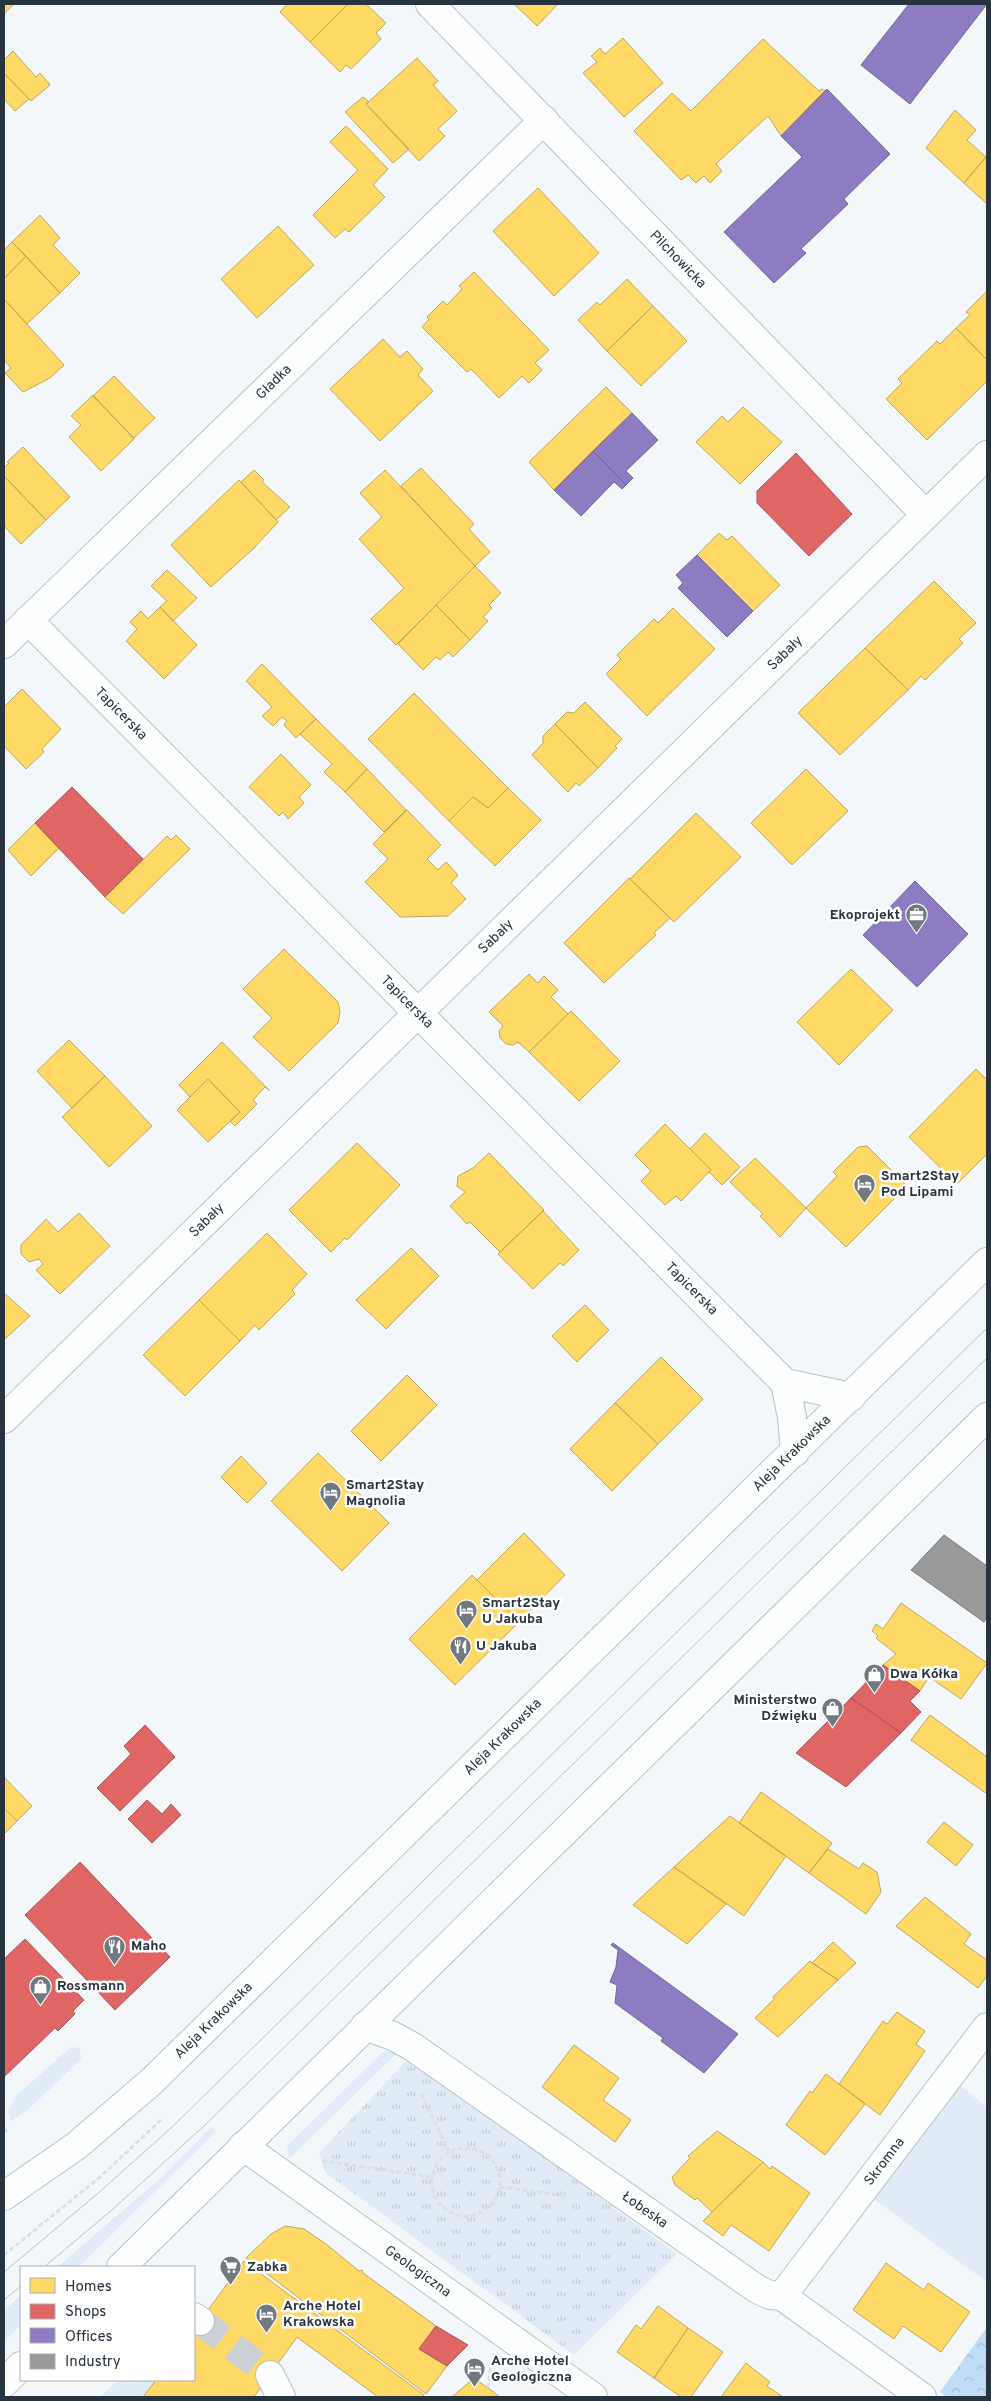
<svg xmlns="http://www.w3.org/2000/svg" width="991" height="2401" viewBox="0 0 991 2401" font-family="Overpass,sans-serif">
	<defs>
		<pattern id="forest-crowns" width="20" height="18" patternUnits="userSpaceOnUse" patternTransform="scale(1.25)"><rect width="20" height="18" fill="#c0dcf9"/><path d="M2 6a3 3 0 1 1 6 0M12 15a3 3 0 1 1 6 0" fill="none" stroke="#a5bdd6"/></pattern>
		<pattern id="park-tufts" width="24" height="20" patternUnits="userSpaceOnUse" patternTransform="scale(1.25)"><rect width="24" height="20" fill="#e0ebf7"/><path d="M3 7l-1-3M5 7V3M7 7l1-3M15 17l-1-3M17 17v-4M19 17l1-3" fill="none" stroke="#c0cad5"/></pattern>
	</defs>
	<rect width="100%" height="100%" fill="#f4f7fa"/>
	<path fill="#e0ebf7" d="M71,2047L80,2048L81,2059L30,2108L11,2121L8,2112L16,2096Z
		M384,2051L397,2053L289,2159L287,2146Z
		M957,2083L987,2107V2282L872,2198Z
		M211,2127L216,2131L79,2267H57L163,2176Z
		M21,2295V2325L4,2342V2310Z
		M118,2380H156L143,2397H100Z"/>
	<path fill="url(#forest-crowns)" d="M987,2327V2397H947L940,2392Z"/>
	<path fill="url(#park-tufts)" d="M409,2058L677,2254L574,2355L326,2173L319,2153Z"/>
	<path fill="#ffd966" stroke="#bfa75a" d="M4,4H14L4,14Z
		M285,4H348L310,42L280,12L286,5Z
		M348,4H366L386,23L376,33L381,39L351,69L346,65L340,72L310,42Z
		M514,4H558L537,26Z
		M623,38L663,83L624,117L583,73L597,62L591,56L600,48L605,54Z
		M763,39L819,91L822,89L825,91L781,136L768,116L716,164L722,171L710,183L704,176L696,183L688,175L681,180L634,131L672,93L691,111Z
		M13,51L36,77L40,73L50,85L31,101L4,73V60Z
		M417,58L438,81L433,85L457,111L438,129L445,136L419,161L366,104Z
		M4,73L29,99L15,111L4,99Z
		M363,97L369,102L366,104L409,149L393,163L345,112Z
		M955,110L976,130L967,140L986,157L964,183L926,148Z
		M346,126L388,169L373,185L385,197L349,232L345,229L335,238L313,215L358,170L330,142Z
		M986,157L987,159V204L964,183Z
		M538,188L599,253L554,296L493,231Z
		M40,215L60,238L53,245L80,273L60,293L12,242Z
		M278,226L314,265L257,318L221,279Z
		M12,242L26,256L4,279V250Z
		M26,256L60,293L27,324L4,299V279Z
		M474,272L549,350L535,363L542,370L529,383L522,376L499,398L471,369L467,372L422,327L429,319L427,317L443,301L447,305L462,289L459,286Z
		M627,279L653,306L607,351L578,320L597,302L600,305Z
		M987,291V360L956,328L970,315L966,312Z
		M4,299L64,365L50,378L23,392L5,373L11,368L4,360Z
		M653,306L687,341L641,386L607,351Z
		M956,328L987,360V381L927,440L886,399L902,383L898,379L937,341L940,344Z
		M383,339L400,357L407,351L423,369L418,375L433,391L380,441L330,389Z
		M114,376L155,418L134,438L93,396Z
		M606,387L632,413L554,490L529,462Z
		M93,395L134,439L101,471L69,437L81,425L71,416Z
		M743,407L782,442L740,484L696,442L722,416L728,422Z
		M23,447L70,497L46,520L4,476V468L9,463L7,462Z
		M421,468L474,524L469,529L490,552L475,566L401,486Z
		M254,470L264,480L262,482L290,507L276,520L241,482Z
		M385,470L475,566L396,645L371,619L404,588L359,539L382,517L360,493Z
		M4,476L46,520L21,544L4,526Z
		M239,480L278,522L253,549L211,587L171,545Z
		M719,533L727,540L732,536L780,585L753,611L697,555Z
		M475,566L501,593L489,605L492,608L483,617L488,621L470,640L436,605Z
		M167,570L197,598L173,621L160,607L167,601L151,586Z
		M934,581L976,623L959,639L963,643L925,680L921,676L908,690L865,648Z
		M436,605L470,640L453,657L448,652L440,660L436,657L423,670L398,644Z
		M160,607L197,645L164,679L126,641L137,629L130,622L141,611L148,619Z
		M673,608L715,649L647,716L606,674L621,659L617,655L654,619L658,623Z
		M865,648L908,690L840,755L798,713Z
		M262,664L316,719L296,738L284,725L287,721L282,717L273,726L262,716L272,707L246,681Z
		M22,689L61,729L42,749L44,752L26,769L4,746V707Z
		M414,693L508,788L488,808L473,797L449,821L368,739Z
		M585,702L622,739L615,746L617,748L598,768L555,724L567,712L574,713Z
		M316,719L367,769L345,792L324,772L332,764L300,734Z
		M555,724L598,768L579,786L576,783L568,792L532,755L543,743V736Z
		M281,754L311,785L299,797L304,803L288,819L283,812L279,816L249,787Z
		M367,769L406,810L384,832L345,792Z
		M806,769L848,811L792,865L751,823Z
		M508,788L541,820L495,866L449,821L473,797L488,808Z
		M407,810L441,845L427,859L438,870L446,862L458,875L451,883L466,899L448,916L400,917L365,882L388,859L373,844Z
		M696,813L741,857L674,922L630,879Z
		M35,823L59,848L31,876L8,850Z
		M176,835L190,849L123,914L105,897L167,836L171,840Z
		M629,878L670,918L654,933L656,935L604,983L564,943Z
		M284,949L338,1002L340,1012L338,1023L289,1071L253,1037L272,1018L243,989Z
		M851,969L893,1010L839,1065L797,1022Z
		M529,974L538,983L544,976L558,990L551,997L568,1014L529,1052L518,1042L513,1045L506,1044L500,1038L499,1031L503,1026L489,1012Z
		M571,1011L620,1061L579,1101L529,1052Z
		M69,1040L105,1076L72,1108L37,1071Z
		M222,1042L270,1091L265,1087L253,1100L257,1104L235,1126L230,1121L240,1112L208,1079L190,1097L179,1085Z
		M976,1069L987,1080V1154L957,1184L909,1137Z
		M105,1076L152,1126L109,1167L62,1117Z
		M208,1079L240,1112L208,1142L177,1110Z
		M665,1124L711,1170L681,1201L676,1196L665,1205L641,1181L651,1171L635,1155Z
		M705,1133L740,1167L722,1185L709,1172L711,1170L690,1149Z
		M357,1143L400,1185L347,1240L345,1238L331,1252L289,1210Z
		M867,1146L907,1186L846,1247L806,1208L837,1176L833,1172L858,1147Z
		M489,1153L544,1210L500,1252L470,1222L467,1224L450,1206L465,1192L457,1186L458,1176L473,1168Z
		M755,1158L806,1208L780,1237L760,1216L763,1214L730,1182Z
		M543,1211L579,1250L563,1266L560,1263L533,1289L498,1254Z
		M79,1213L110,1246L60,1294L36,1270L43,1264L39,1259L29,1262L21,1254V1245L46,1219L58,1232Z
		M267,1233L307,1274L292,1290L295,1294L259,1330L255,1325L240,1341L199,1300Z
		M411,1248L439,1276L386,1329L356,1300Z
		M4,1293L30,1316L5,1339L4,1338Z
		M199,1300L240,1341L185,1396L143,1355Z
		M585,1305L609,1330L577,1362L552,1336Z
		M661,1357L703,1399L658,1444L615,1403Z
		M407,1375L437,1405L381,1461L351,1431Z
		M615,1403L658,1444L612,1491L570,1449Z
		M318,1453L389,1523L342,1571L271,1501Z
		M241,1456L267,1483L247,1503L221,1477Z
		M524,1533L565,1575L519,1622L477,1580Z
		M472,1575L519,1622L455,1685L409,1639Z
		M901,1603L987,1663L961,1699L929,1677L920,1691L883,1665L896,1654L876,1638L878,1636L872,1631L876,1624L883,1629Z
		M930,1715L987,1757V1794L911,1740Z
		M4,1777L32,1806L17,1821L4,1808Z
		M761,1792L832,1843L809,1873L739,1823Z
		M4,1808L17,1821L4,1834Z
		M730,1816L786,1856L744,1916L674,1867Z
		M944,1822L973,1845L956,1866L927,1842Z
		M828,1849L859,1869L863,1863L877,1872L881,1892L866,1914L809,1873Z
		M674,1867L726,1904L687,1944L633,1905Z
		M925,1897L971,1934L964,1944L987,1960V1976L978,1988L896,1926Z
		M833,1942L856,1963L838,1980L812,1963Z
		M810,1961L838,1980L778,2037L755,2018L774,1999L773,1997Z
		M897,2012L925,2031L916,2044L925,2051L880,2115L839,2084L883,2021L887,2024Z
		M574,2045L619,2078L603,2100L631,2120L615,2142L542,2087Z
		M826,2074L865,2104L825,2155L786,2125L810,2091L812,2093Z
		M717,2131L763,2162L712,2212L697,2198L695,2200L675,2185L672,2177L690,2158L688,2156Z
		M763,2162L770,2169L772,2166L810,2193L769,2251L731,2225L723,2236L703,2221Z
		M285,2226L304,2229L326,2244L359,2271L362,2270L363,2273L436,2326L419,2349L447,2366L426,2394L246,2258L271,2234Z
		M244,2261L424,2395L422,2397H378L297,2337L254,2397H143L156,2380H194V2329Z
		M886,2263L924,2290L928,2283L970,2312L941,2352L903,2326L894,2339L853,2310Z
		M658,2306L688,2328L654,2378L617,2352L636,2325L641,2329Z
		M688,2328L723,2352L691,2397H681L654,2378Z
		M746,2363L770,2382L767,2386L783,2397H721Z
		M474,2378L488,2388L500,2397H452Z"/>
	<path fill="#e06666" stroke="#a9575a" d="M796,453L852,514L809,556L757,503V491Z
		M72,787L143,859L105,897L35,823Z
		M883,1665L920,1691L910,1701L921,1712L901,1733L851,1698Z
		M851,1698L901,1733L846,1787L796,1753Z
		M145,1725L175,1757L120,1811L97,1788L131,1754L124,1746Z
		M147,1800L162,1814L171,1804L181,1815L152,1843L128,1819Z
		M80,1862L170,1957L115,2010L25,1915Z
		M25,1939L84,2000L73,2011L75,2014L58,2031L55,2028L4,2077V1959Z
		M436,2326L468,2345L447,2366L419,2349Z"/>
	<path fill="#8e7cc3" stroke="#70669b" d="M909,4H987L910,104L861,65Z
		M827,89L890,154L844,199L848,204L801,249L806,253L774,283L724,232L802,157L781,136Z
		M632,413L658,440L626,471L633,478L626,485L593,451Z
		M593,451L626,485L622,489L614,482L581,516L554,490Z
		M697,555L753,611L727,637L678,588L683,583L676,575Z
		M915,881L968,934L917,987L863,935Z
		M613,1943L738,2034L704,2073L661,2041L663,2038L615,2003L617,1985L610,1982L616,1967L618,1950L611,1945Z"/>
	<path fill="#999" stroke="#777a7e" d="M944,1535L987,1566V1616L984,1622L911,1570Z"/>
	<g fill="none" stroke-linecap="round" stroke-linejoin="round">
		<path stroke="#cbd0d4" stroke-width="28" stroke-dasharray="28 14" stroke-linecap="butt" d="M200,2321L270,2375"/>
		<defs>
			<g id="minor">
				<path id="s1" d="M430,4L926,515"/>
				<path id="s2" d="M28,620L785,1383L792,1417L795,1452"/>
				<path id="s3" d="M4,644L544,120"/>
				<path d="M785,1383L851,1397"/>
				<path id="s4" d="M4,1419L987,455"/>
				<path id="s5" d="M365,2026L393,2036L413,2047L757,2289L770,2295L782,2296L922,2397"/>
				<path id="s6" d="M243,2146L593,2397"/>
				<path id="s7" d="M782,2296L987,2027"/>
				<path d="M194,2317L200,2321"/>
				<path d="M270,2375L281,2397"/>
			</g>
			<g id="major">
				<path id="s8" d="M4,2196L76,2146L151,2082L987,1262"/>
				<path d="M121,2267L987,1417"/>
				<path d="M4,2383L21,2366"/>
			</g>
		</defs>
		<use href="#minor" stroke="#bac1c7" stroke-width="30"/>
		<use href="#major" stroke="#bac1c7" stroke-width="30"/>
		<path stroke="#dcdedf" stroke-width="3" stroke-dasharray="5 2.5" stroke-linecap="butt" d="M421,2094L449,2151
			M4,2128L7,2132
			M432 2182a34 34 0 1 1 68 0a34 34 0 1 1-68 0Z
			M322,2161L432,2177
			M500,2187L566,2196
			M4,2255L100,2177L162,2119
			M488,2388L491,2364"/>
		<use href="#minor" stroke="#fdfefe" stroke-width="28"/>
		<use href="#major" stroke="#fdfefe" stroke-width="28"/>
		<path stroke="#bec0c1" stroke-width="1" d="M44,2267L112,2210L206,2124L987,1358
			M4,2272L96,2195L170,2129L987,1328
			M4,2300L21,2286"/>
	</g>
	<defs>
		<symbol id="office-pin" viewBox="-11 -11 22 30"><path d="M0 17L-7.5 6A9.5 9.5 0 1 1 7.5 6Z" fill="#707880" stroke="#fff"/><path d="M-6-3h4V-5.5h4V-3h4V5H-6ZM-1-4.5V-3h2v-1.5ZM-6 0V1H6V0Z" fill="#fff"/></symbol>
		<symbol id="hotel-pin" viewBox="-11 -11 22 30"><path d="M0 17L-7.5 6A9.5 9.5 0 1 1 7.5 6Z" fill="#707880" stroke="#fff"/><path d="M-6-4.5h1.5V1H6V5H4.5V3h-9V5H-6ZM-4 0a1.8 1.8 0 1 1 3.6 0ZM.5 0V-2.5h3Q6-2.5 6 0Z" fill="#fff"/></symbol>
		<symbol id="restaurant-pin" viewBox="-11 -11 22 30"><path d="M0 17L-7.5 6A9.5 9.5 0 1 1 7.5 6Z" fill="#707880" stroke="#fff"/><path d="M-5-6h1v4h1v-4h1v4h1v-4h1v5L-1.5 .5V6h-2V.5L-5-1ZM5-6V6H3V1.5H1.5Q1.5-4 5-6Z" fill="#fff"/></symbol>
		<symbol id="shop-pin" viewBox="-11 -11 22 30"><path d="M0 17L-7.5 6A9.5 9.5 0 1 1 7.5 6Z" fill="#707880" stroke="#fff"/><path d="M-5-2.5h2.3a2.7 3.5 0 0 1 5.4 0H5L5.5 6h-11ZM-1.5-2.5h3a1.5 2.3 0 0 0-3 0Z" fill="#fff"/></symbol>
		<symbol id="supermarket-pin" viewBox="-11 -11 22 30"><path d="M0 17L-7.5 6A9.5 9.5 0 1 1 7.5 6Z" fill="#707880" stroke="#fff"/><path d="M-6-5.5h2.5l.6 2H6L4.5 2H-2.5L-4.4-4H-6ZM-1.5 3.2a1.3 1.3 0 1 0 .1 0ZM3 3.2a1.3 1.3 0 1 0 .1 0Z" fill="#fff"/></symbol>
	</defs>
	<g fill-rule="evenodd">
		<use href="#office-pin" x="904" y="902" width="25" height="34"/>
		<use href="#hotel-pin" x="852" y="1172" width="25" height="34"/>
		<use href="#hotel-pin" x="318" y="1480" width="25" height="34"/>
		<use href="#hotel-pin" x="454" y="1598" width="25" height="34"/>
		<use href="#restaurant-pin" x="448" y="1634" width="25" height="34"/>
		<use href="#shop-pin" x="862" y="1662" width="25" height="34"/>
		<use href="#shop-pin" x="820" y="1696" width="25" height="34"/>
		<use href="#restaurant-pin" x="102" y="1934" width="25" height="34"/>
		<use href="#shop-pin" x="28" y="1974" width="25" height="34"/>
		<use href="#supermarket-pin" x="218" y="2254" width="25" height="34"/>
		<use href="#hotel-pin" x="254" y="2302" width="25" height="34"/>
		<use href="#hotel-pin" x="462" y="2356" width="25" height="34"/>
	</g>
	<g text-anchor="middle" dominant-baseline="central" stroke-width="5" stroke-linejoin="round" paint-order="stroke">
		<g font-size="14" fill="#29333e" stroke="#fff">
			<text stroke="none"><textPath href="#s1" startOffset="356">Pilchowicka</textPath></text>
			<text stroke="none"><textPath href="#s3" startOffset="376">Gładka</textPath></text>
			<text stroke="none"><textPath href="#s4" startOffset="1094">Sabały</textPath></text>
			<text stroke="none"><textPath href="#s2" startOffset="132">Tapicerska</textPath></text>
			<text stroke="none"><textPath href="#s4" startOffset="689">Sabały</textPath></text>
			<text stroke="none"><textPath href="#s2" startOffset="538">Tapicerska</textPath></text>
			<text stroke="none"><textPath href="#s4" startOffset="284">Sabały</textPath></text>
			<text stroke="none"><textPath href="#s2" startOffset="942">Tapicerska</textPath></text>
			<text stroke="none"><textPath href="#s8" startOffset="1084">Aleja Krakowska</textPath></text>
			<text stroke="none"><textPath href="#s8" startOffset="679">Aleja Krakowska</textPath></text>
			<text stroke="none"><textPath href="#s8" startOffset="274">Aleja Krakowska</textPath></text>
			<text stroke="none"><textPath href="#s7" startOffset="169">Skromna</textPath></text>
			<text stroke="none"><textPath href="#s5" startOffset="336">Łobeska</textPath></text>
			<text stroke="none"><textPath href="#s6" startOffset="215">Geologiczna</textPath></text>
		</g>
		<g font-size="14" font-weight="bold" fill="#29333e" stroke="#fff" text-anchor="start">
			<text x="900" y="915" text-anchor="end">Ekoprojekt</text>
			<text x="881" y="1176">Smart2Stay<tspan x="881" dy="16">Pod Lipami</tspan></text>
			<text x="346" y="1485">Smart2Stay<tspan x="346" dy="16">Magnolia</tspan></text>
			<text x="482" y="1603">Smart2Stay<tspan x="482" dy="16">U Jakuba</tspan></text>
			<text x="476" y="1646">U Jakuba</text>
			<text x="890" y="1674">Dwa Kółka</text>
			<text x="817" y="1700" text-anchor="end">Ministerstwo<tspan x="817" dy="16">Dźwięku</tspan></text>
			<text x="131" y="1946">Maho</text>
			<text x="57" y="1986">Rossmann</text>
			<text x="247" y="2267">Zabka</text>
			<text x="283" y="2306">Arche Hotel<tspan x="283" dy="16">Krakowska</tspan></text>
			<text x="491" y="2361">Arche Hotel<tspan x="491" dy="16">Geologiczna</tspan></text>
		</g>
	</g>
	<rect width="991" height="2401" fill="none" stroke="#29333e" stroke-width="10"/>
	<rect x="20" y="2266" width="175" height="115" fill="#ffffff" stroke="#a9adb2"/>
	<rect x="30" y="2278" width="25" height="15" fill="#ffd966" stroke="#a9adb2"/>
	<text x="65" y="2291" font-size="15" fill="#29333e">Homes</text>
	<rect x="30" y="2304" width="25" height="15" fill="#e06666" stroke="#a9adb2"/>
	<text x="65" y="2316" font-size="15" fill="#29333e">Shops</text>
	<rect x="30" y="2328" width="25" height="15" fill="#8e7cc3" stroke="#a9adb2"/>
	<text x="65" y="2341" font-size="15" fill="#29333e">Offices</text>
	<rect x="30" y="2354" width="25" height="15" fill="#999999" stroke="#a9adb2"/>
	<text x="65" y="2366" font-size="15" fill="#29333e">Industry</text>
</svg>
